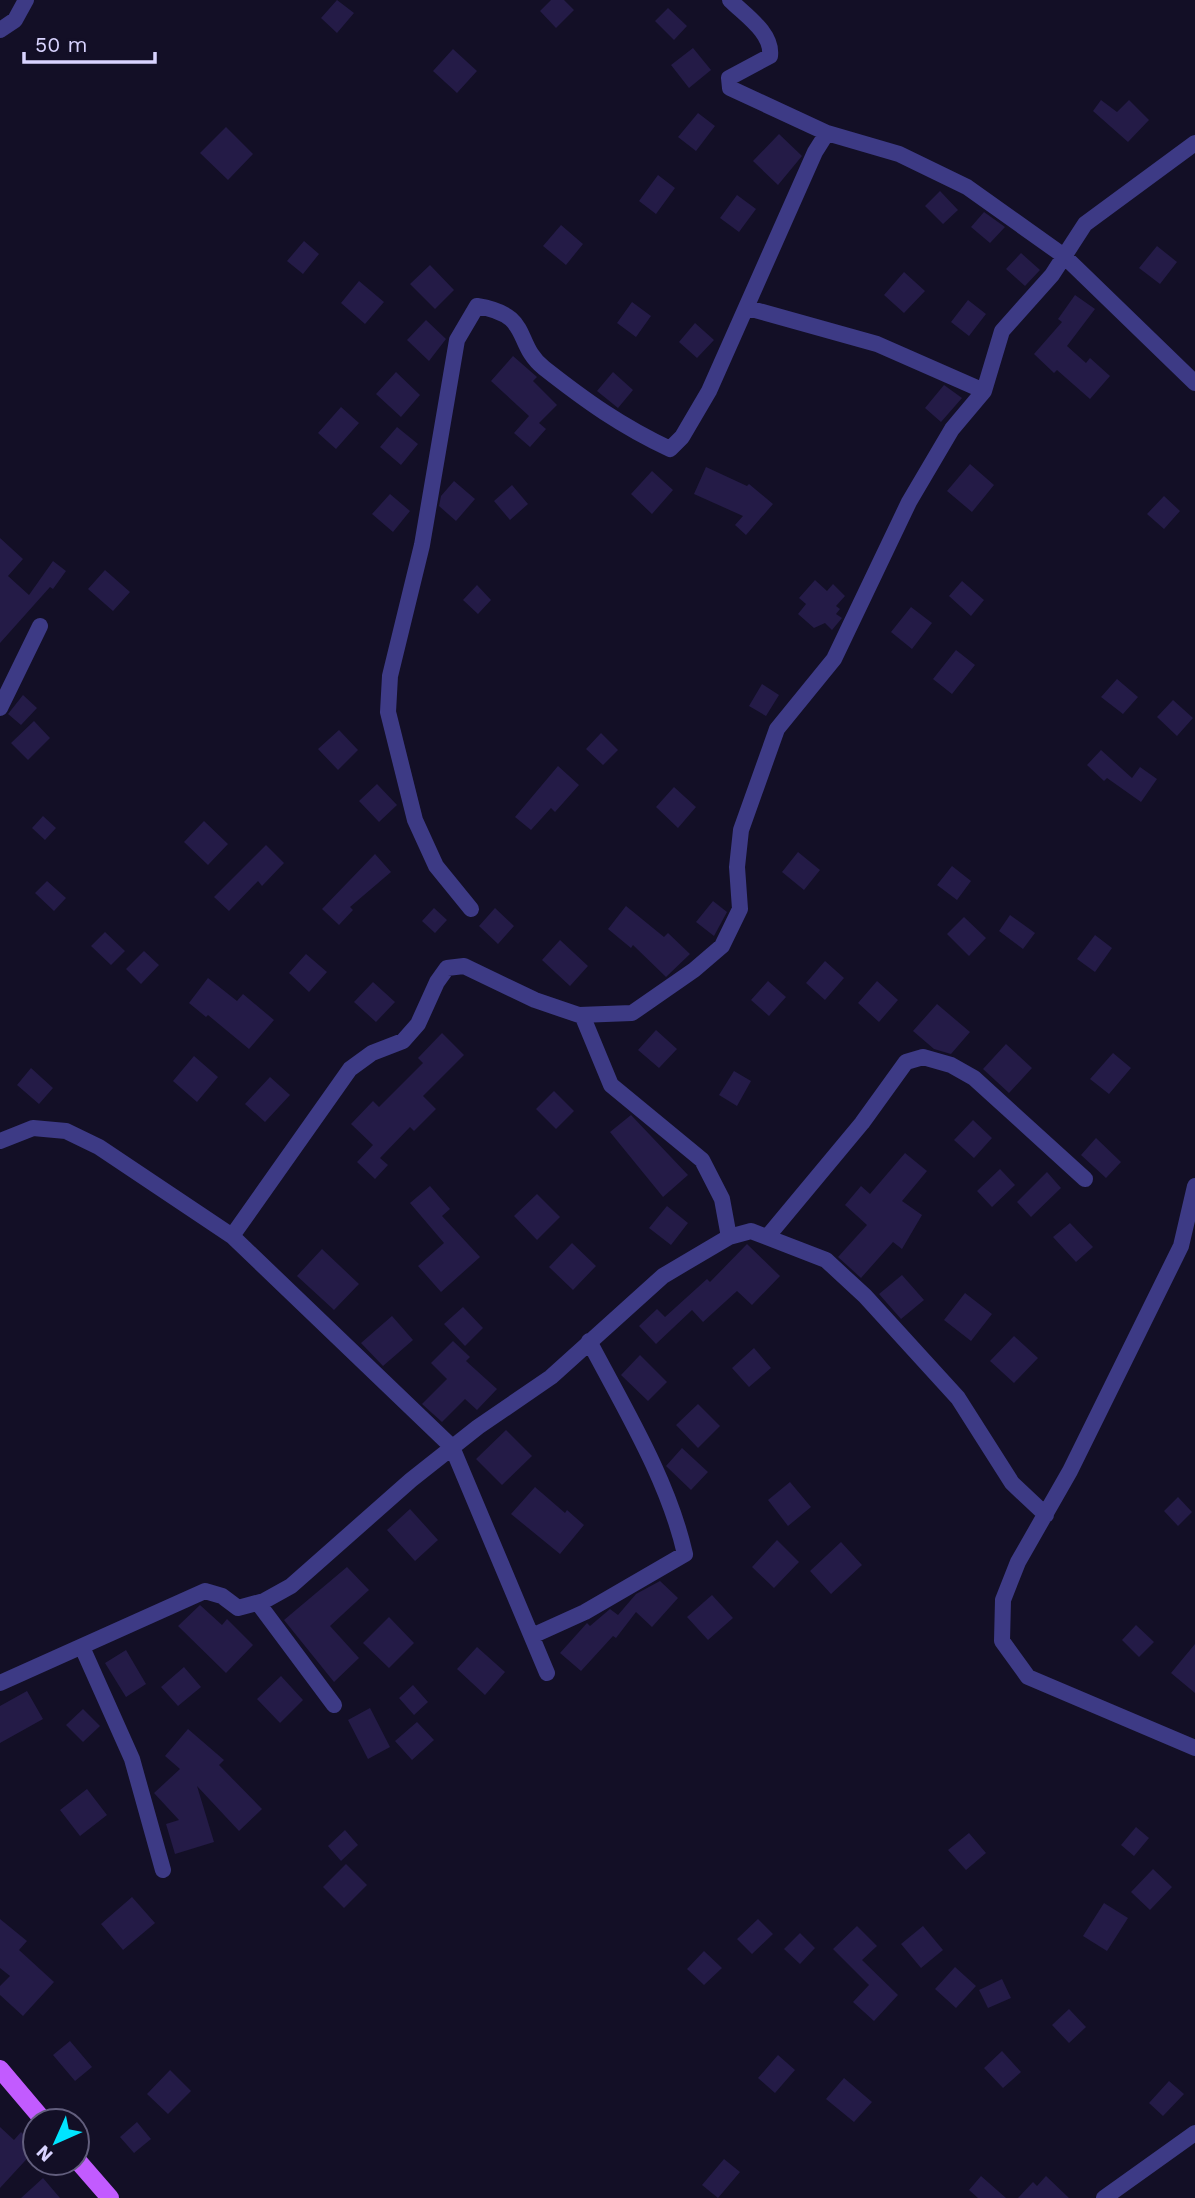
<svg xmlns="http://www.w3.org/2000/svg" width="1195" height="2198" viewBox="0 0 1195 2198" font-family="'Work Sans',sans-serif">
	<rect width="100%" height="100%" fill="#130f26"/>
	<path fill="#241b47" d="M337,0L354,13L337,33L321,18Z
		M551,0H564L574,10L556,28L540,11Z
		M668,8L687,26L674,40L655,21Z
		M693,48L711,70L689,88L671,65Z
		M453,49L477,71L457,93L433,71Z
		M1101,100L1117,112L1129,100L1149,120L1128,142L1093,111Z
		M698,113L715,126L696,151L678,137Z
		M226,127L253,154L228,180L200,153Z
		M779,134L802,156L778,185L753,161Z
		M658,175L675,188L656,214L639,201Z
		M940,191L958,210L943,224L925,206Z
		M737,195L756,209L739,232L720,218Z
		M984,212L1005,227L990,243L971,227Z
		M561,225L583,244L566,265L543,246Z
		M304,241L319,254L303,274L287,261Z
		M1157,246L1177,262L1160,284L1139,268Z
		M1021,253L1040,270L1025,286L1006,269Z
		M430,265L454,290L435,309L410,284Z
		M904,272L925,291L904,313L884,295Z
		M359,281L384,302L365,324L341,303Z
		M1075,295L1095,309L1067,346L1086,363L1090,358L1110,376L1090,399L1057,370L1054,373L1034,354L1062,322L1058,319Z
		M968,300L986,314L969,336L951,322Z
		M632,302L651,316L636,337L617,323Z
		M426,320L446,339L429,361L407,340Z
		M695,323L714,340L697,358L679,342Z
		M513,356L537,377L533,381L557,405L539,423L546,429L530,447L514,433L529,416L491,381Z
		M396,372L420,395L401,417L376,394Z
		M613,372L633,390L618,408L597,391Z
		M944,385L962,398L941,422L925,408Z
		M341,407L359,423L336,449L318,433Z
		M397,427L418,444L401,465L380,447Z
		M970,464L994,485L972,512L947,491Z
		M706,467L747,486L749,484L773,504L746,535L735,525L743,516L694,494Z
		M652,471L673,490L652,514L631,494Z
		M454,481L475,499L456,521L439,506L441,496Z
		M512,485L528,504L510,520L494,501Z
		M390,494L410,511L393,532L372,514Z
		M1164,496L1180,511L1164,529L1147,514Z
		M0,538L23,559L8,576L29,595L53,561L66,571L53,589L50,587L0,643Z
		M105,570L130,592L113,611L88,589Z
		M815,580L827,591L833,584L845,596L836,606L840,609L836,614L842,618L832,630L825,623L814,628L798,614L806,604L799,598Z
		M962,581L984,600L971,616L949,596Z
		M477,585L491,600L478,614L463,600Z
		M911,607L932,623L912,649L891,632Z
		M956,650L975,665L952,694L933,679Z
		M1117,679L1138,697L1123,714L1101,697Z
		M762,684L779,695L766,716L749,706Z
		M23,695L37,708L21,725L8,714Z
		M1173,700L1193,718L1177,736L1157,717Z
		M34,721L50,738L28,760L11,743Z
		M339,730L358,750L338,770L318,749Z
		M601,733L618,750L603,765L586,749Z
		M1101,750L1132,778L1140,767L1157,779L1141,802L1107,778L1104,781L1087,765Z
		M558,766L579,785L555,812L551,808L531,830L515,817Z
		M377,784L397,805L379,822L359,801Z
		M674,787L696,807L678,828L656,807Z
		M43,816L56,828L45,840L32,828Z
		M204,821L228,844L208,865L184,842Z
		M266,845L284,863L262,886L258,881L229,911L214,897Z
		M798,852L820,870L804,890L782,872Z
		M375,854L391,872L350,907L353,910L339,925L322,909Z
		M952,866L971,881L957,900L937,885Z
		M47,881L66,898L54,911L35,893Z
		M713,901L727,912L714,936L696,922Z
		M626,906L664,937L668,933L690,954L666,977L633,945L631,948L608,929Z
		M434,908L447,920L435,933L422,921Z
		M495,908L514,926L498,944L479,926Z
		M1010,915L1035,933L1023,949L999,931Z
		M964,917L986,938L969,956L947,934Z
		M105,932L125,951L111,965L91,946Z
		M1095,935L1112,948L1095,972L1077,959Z
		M560,940L588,966L570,986L542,960Z
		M144,951L159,965L141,984L126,969Z
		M306,954L327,972L309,992L289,973Z
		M825,961L844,978L825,1000L806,983Z
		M208,978L237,1001L243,994L274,1020L249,1049L208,1015L206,1017L189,1003Z
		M768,981L786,997L769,1016L751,1000Z
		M877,981L898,1000L879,1022L858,1003Z
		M373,982L395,1002L376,1022L354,1002Z
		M937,1004L970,1032L951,1054L934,1049L913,1031Z
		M656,1030L677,1049L659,1068L638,1050Z
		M442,1033L464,1055L423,1096L436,1109L414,1131L410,1127L380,1158L388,1165L375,1179L357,1162L373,1145L351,1124L373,1101L379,1107L423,1063L418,1058Z
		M1006,1044L1032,1068L1009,1093L983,1069Z
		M1113,1053L1131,1068L1109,1094L1090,1079Z
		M194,1056L218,1077L197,1102L173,1081Z
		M31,1068L53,1088L39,1104L17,1085Z
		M734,1071L751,1081L737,1106L719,1095Z
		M270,1077L290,1095L265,1122L245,1104Z
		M554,1091L574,1111L556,1129L536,1109Z
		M631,1115L688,1175L663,1197L610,1132Z
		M973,1120L992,1138L974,1158L954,1140Z
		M1096,1138L1121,1162L1106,1178L1081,1155Z
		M905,1153L927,1171L902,1201L922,1215L902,1249L893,1242L861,1278L838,1257L867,1225L845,1205L861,1186L870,1194Z
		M1000,1169L1015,1185L992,1207L977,1191Z
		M1047,1172L1061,1188L1031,1217L1017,1202Z
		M430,1186L450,1209L442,1216L480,1257L441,1292L418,1266L444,1243L410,1203Z
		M537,1194L560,1217L537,1240L514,1216Z
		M667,1206L688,1223L671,1245L649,1228Z
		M1070,1223L1093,1247L1076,1262L1053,1237Z
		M572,1243L596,1266L573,1290L549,1267Z
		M747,1244L780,1276L752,1305L737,1291L703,1322L692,1310L656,1344L639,1326L657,1309L665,1317L707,1279L710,1282Z
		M322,1249L359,1284L334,1310L297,1276Z
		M902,1275L924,1300L901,1319L879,1294Z
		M965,1293L992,1314L971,1341L944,1320Z
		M463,1307L483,1328L465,1346L444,1324Z
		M392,1316L413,1340L383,1366L361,1343Z
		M1014,1336L1038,1358L1014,1383L990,1361Z
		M453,1341L470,1357L466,1361L497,1389L477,1410L465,1399L442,1422L422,1404L447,1379L431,1363Z
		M754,1348L771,1368L749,1387L732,1368Z
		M640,1355L667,1382L648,1401L621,1375Z
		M698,1404L720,1426L698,1448L676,1425Z
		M506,1430L532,1456L502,1485L476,1459Z
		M682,1448L708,1472L691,1490L666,1466Z
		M790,1482L811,1507L788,1526L768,1500Z
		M535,1487L565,1513L567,1510L584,1525L560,1554L511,1514Z
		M1178,1497L1192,1512L1178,1526L1164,1511Z
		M410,1509L438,1540L415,1561L387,1530Z
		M777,1540L799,1562L774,1588L752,1567Z
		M841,1542L862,1565L831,1594L810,1571Z
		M347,1567L369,1590L330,1626L359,1658L334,1682L284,1620Z
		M660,1581L678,1598L652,1627L636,1612L616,1638L613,1636L581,1671L560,1653L587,1623L590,1626L610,1609L618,1615L636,1594Z
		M712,1595L733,1618L708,1640L687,1617Z
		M200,1605L222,1625L227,1619L253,1645L226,1673L178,1626Z
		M389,1617L414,1643L389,1668L363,1643Z
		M1136,1625L1154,1642L1139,1657L1122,1640Z
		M1195,1644V1693L1171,1673Z
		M477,1647L505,1672L485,1695L457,1669Z
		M126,1650L146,1684L126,1697L105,1663Z
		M184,1667L201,1687L178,1706L161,1687Z
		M281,1676L303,1700L280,1723L257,1699Z
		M413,1685L428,1702L414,1715L399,1698Z
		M27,1691L43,1719L0,1743V1706Z
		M370,1708L390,1747L368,1759L348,1720Z
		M83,1709L100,1726L83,1742L66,1725Z
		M417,1722L434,1740L412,1760L395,1741Z
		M188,1729L224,1760L219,1765L262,1809L239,1831L197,1786L214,1842L175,1854L166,1824L179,1820L154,1793L180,1769L165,1756Z
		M87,1789L107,1815L80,1836L60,1810Z
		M1136,1827L1149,1838L1134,1856L1121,1845Z
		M345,1830L358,1845L341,1861L328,1846Z
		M969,1833L986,1853L966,1870L948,1850Z
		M346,1864L367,1885L344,1908L323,1887Z
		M1153,1869L1172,1887L1150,1910L1131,1892Z
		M132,1897L155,1923L123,1950L101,1924Z
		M1104,1903L1128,1918L1107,1951L1083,1936Z
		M0,1919L27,1941L19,1950L54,1982L23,2016L0,1995V1986L10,1976L0,1968Z
		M758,1919L773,1934L752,1954L737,1939Z
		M857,1926L877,1946L862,1960L898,1995L874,2021L853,2002L869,1985L833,1949Z
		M923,1926L943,1950L921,1968L901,1944Z
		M800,1933L815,1948L800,1964L784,1949Z
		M704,1951L722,1968L704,1985L687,1969Z
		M955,1967L976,1986L956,2008L935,1989Z
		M1002,1979L1011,1998L988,2008L979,1990Z
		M1069,2009L1086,2027L1069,2043L1052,2025Z
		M70,2041L92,2067L75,2081L53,2055Z
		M1002,2051L1021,2072L1003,2088L984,2068Z
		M778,2055L795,2070L775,2093L758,2078Z
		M170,2070L191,2091L168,2114L147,2094Z
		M844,2078L872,2102L854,2122L826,2099Z
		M1169,2081L1184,2094L1163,2116L1149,2103Z
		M137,2122L151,2139L134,2153L120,2137Z
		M0,2127L14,2140L21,2132L35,2145V2150L0,2188Z
		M724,2159L740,2172L718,2198L702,2185Z
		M981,2176L1006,2198H978L969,2190Z
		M1046,2176L1069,2198H1018L1033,2182L1037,2186Z
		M43,2178L60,2198H21Z"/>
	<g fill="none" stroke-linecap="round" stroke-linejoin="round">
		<path stroke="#3d3a85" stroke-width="16" d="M730,0C745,15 773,33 770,56L729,78L730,88L827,133L899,154L967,187L1064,256L1195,383
			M0,30L15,20L26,0
			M748,308L877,344L984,391
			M0,708L40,626
			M471,909L436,866L415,820L388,712L390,676L422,545L457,340L477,306C533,315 513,343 544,368C586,401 621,426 670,449L682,437L709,391L815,152L827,133
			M0,1141L33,1128L66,1131L99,1147L232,1236L350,1069L372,1053L403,1041L418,1024L437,982L447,968L464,966L535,1000L579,1015L632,1013L694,970L722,946L740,909L737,867L741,830L777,729L834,659L909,502L952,429L984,391L1002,331L1052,275L1085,224L1195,143
			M1195,1186L1181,1246L1070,1471L1018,1562L1003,1600L1002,1641L1028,1677L1195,1748
			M232,1236L452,1447L547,1673
			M768,1236L862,1123L906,1062L923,1057L951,1065L974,1078L1085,1179
			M729,1237L751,1231L826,1260L865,1296L958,1398L1012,1483L1046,1515
			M258,1603L334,1705
			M532,1636L585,1612L685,1554C668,1479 624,1408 589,1341
			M82,1647L132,1759L163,1870
			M0,1683L205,1591L222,1596L238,1608L264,1601L291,1586L411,1480L478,1427L551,1377L663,1276L729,1237L722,1199L702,1160L611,1085L582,1015
			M1104,2198L1195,2133"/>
		<path stroke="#c25bff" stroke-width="18" d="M0,2069L44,2121
			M77,2160L110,2198"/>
	</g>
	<g transform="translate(56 2142) rotate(225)"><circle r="33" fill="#130f26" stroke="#625e7d" stroke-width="2"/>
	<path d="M0-5L12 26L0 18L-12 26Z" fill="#00e5ff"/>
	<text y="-10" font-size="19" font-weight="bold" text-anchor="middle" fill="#d9d4ff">N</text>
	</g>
	<path d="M24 52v10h131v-10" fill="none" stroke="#d9d4ff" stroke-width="3.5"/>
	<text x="35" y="52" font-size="21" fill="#d9d4ff" stroke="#130f26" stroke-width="5" paint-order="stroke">50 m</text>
</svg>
